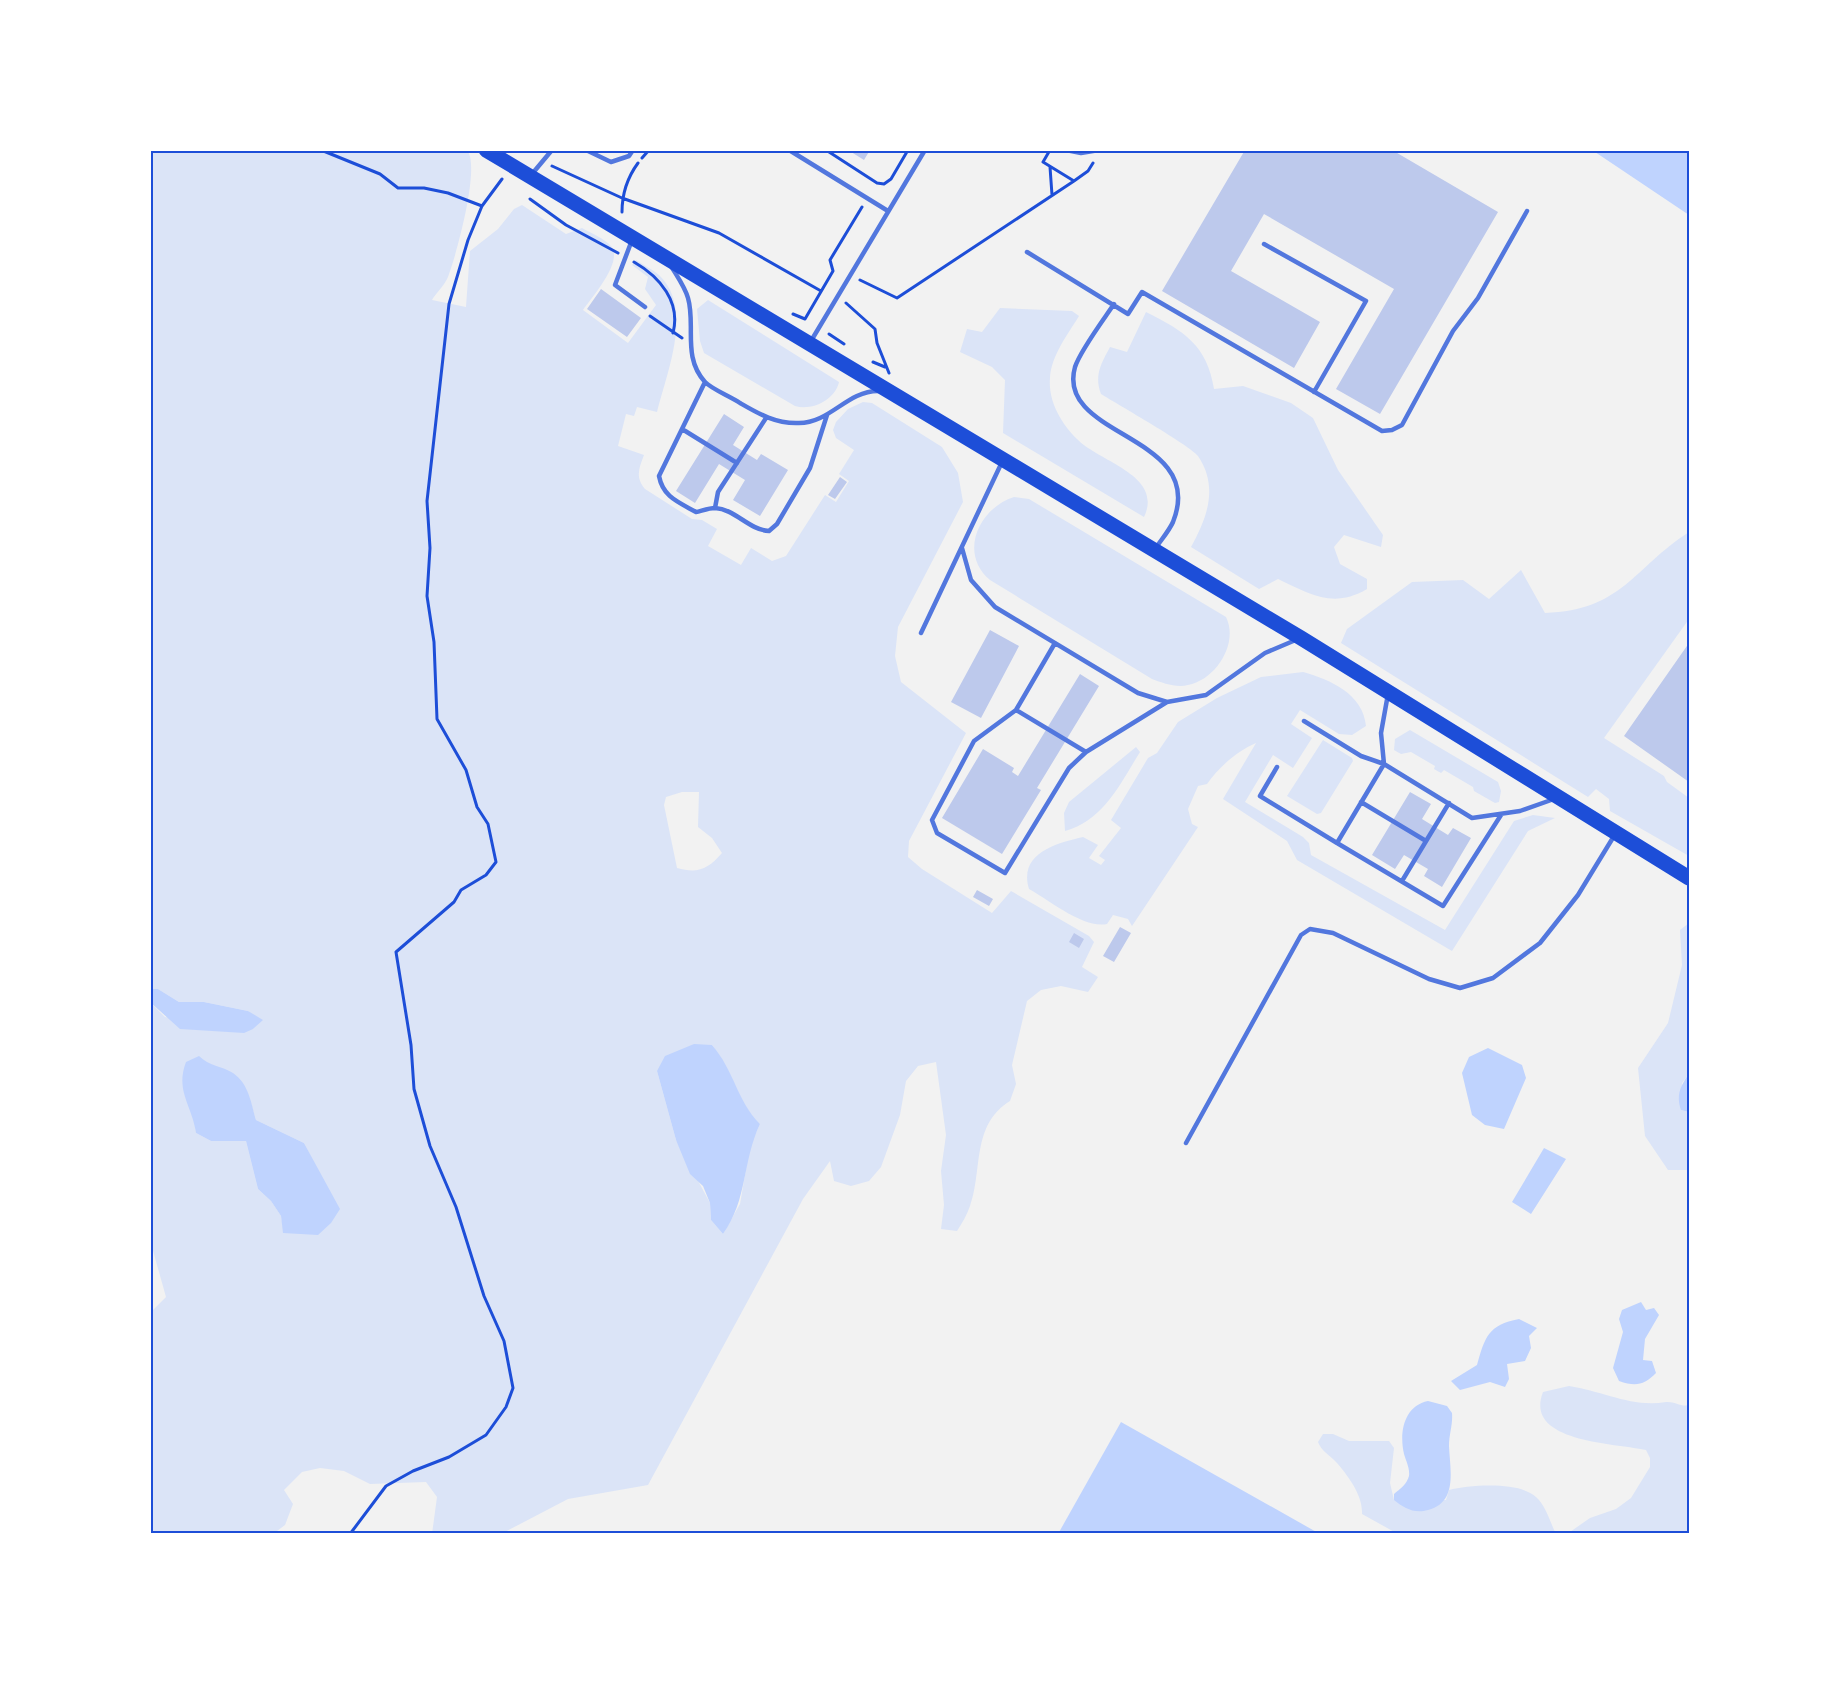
<svg xmlns="http://www.w3.org/2000/svg" width="1839" height="1684" viewBox="0 0 1839 1684" font-family="'Exo 2',sans-serif">
	<rect width="100%" height="100%" fill="#f2f2f2"/>
	<path fill="#dbe4f7" fill-rule="evenodd" d="M150,150H467C481,166 456,256 448,277C444,286 436,293 432,300L466,307L470,251L498,229L514,209L522,205L566,234L582,228C591,233 605,239 611,246C624,261 592,297 583,310L628,343L656,305L645,289L648,277L632,265L636,260C643,265 652,269 659,275C694,308 667,372 657,412L637,407L634,416L626,414L618,446L644,455C639,468 635,477 645,489L692,519L702,520L717,529L708,546L741,565L751,548L772,561L786,556L825,495L836,502L849,481L839,474L854,450L836,438L833,430L836,422L848,409L863,402L872,403L942,447L958,473L963,502L898,627L895,656L901,682L966,733L909,841L908,857L922,869L992,913L1011,891L1089,936L1094,942L1082,967L1098,977L1088,992L1061,986L1041,990L1027,1001L1012,1065L1016,1084L1010,1101C971,1125 983,1170 970,1206C967,1215 962,1223 957,1231L941,1229L944,1205L941,1171L946,1135L936,1062L918,1066L906,1081L900,1115L881,1167L869,1181L851,1186L834,1181L830,1161L803,1199L648,1485L568,1499L501,1534H432L437,1497L426,1482L370,1484L344,1471L320,1468L302,1472L284,1490L293,1504L285,1525L273,1534H150V1313L166,1297L150,1240V1002L165,1017L253,1029L258,1022L248,1011L204,1002H179L158,989H150ZM682,792H699L698,827L712,838L722,853C708,869 698,874 677,868L664,805L666,797ZM712,1045C733,1070 737,1102 760,1124L750,1146L740,1204L723,1234L711,1220L710,1203L676,1140L657,1071ZM207,1063C245,1078 245,1081 256,1120L304,1143L321,1176L284,1233L281,1216L271,1201L258,1189L246,1141H211L196,1133L194,1116Z
		M708,300L839,382C835,400 812,411 795,406L704,353L700,341L697,309Z
		M1000,308L1072,311L1079,316C1068,334 1051,356 1050,378C1048,401 1061,423 1077,439C1099,462 1164,475 1144,517L1003,433L1005,380L992,367L960,352L967,329L982,332Z
		M1146,312C1184,331 1207,345 1214,389L1243,386L1291,403L1313,418L1338,470L1383,535L1381,547L1344,535L1334,547L1340,564L1367,579V589C1333,609 1310,594 1278,579L1259,589L1191,547C1207,518 1219,487 1198,456C1191,446 1117,404 1101,394C1094,375 1101,364 1110,347L1127,352Z
		M1014,497L1029,499L1226,617C1239,643 1216,680 1188,685C1176,688 1163,683 1152,679L990,580C958,553 979,508 1014,497Z
		M1689,532V619L1604,738L1664,776L1667,782L1689,798V856L1610,811L1609,799L1596,789L1588,797L1341,643L1347,629L1412,582L1463,580L1489,599L1521,570L1545,613C1623,610 1633,568 1689,532Z
		M1303,672C1331,680 1363,694 1366,726L1352,735L1339,734L1300,710L1291,724L1312,738L1293,768L1273,755L1245,802L1303,837L1309,843L1311,855L1445,930L1514,821L1533,815L1555,818L1528,831L1452,951L1297,860L1287,841L1223,799L1256,743C1237,751 1219,767 1207,784L1198,786L1188,809L1192,824L1198,827L1132,926L1128,919L1113,915L1107,924C1084,929 1049,900 1029,889C1018,853 1057,843 1083,837L1098,845L1089,858L1101,865L1105,860L1099,856L1121,828L1111,820L1148,758L1157,753L1178,722L1217,698L1261,677Z
		M1410,730L1498,782L1501,791L1499,802L1495,803L1474,791L1473,787L1444,770L1441,773L1434,769L1435,766L1411,752L1401,754L1394,750L1395,739Z
		M1323,740L1352,758L1353,761L1321,813L1317,814L1287,796Z
		M1136,747L1140,752C1120,784 1104,820 1065,831L1064,813L1069,802Z
		M1689,923V1074L1682,1083L1681,1110L1689,1112V1170H1668L1645,1136L1638,1068L1668,1023L1682,965L1680,930Z
		M1569,1386C1603,1391 1632,1408 1666,1402C1674,1401 1681,1407 1689,1405V1534H1567L1590,1518L1616,1509L1631,1498L1650,1467V1458L1646,1450C1617,1443 1523,1443 1543,1392Z
		M1323,1434H1333L1349,1441H1389L1394,1448L1390,1483L1394,1500H1446L1449,1490C1470,1485 1519,1481 1536,1497C1546,1506 1550,1522 1556,1534H1398L1362,1514C1363,1496 1349,1477 1337,1463C1330,1455 1322,1452 1318,1442Z"/>
	<path fill="#bfd3fe" d="M1592,150H1689V215L1604,158Z
		M150,989H158L179,1002H204L248,1011L263,1020L253,1029L244,1033L180,1029L150,1002Z
		M694,1044L712,1045C734,1070 737,1101 760,1124C742,1162 748,1199 723,1234L711,1220L710,1203L703,1186L690,1174L676,1140L657,1071L665,1056Z
		M1488,1048L1522,1065L1526,1078L1504,1129L1485,1125L1472,1115L1462,1073L1469,1057Z
		M199,1056C209,1066 222,1066 233,1073C249,1084 251,1103 256,1120L304,1143L340,1209L331,1223L318,1235L283,1233L281,1216L271,1201L258,1189L246,1141H211L196,1133C192,1105 175,1091 186,1062Z
		M1689,1074V1112L1681,1110C1676,1096 1680,1086 1689,1074Z
		M1544,1148L1566,1159L1531,1214L1512,1202Z
		M1641,1302L1646,1310L1654,1308L1659,1315L1645,1339L1643,1360L1652,1361L1656,1373C1644,1385 1636,1387 1619,1381L1613,1368L1623,1332L1619,1319L1622,1310Z
		M1519,1319L1537,1328L1529,1336L1531,1348L1525,1361L1507,1364L1509,1379L1505,1387L1490,1382L1460,1390L1451,1381L1477,1365C1485,1337 1488,1325 1519,1319Z
		M1428,1401L1447,1406L1452,1413C1453,1424 1449,1434 1449,1446C1450,1470 1458,1502 1428,1510C1414,1514 1404,1508 1394,1500V1494C1400,1489 1407,1484 1409,1476C1410,1468 1406,1461 1404,1454C1399,1432 1404,1406 1428,1401Z
		M1121,1422L1320,1534H1058Z"/>
	<path fill="#bdc9ec" d="M848,150H870L864,160Z
		M1245,150H1392L1498,212L1380,414L1336,389L1394,289L1264,214L1231,271L1320,322L1294,368L1162,291Z
		M601,289L641,318L627,337L587,309Z
		M724,414L744,427L733,445L757,460L761,454L788,470L760,516L733,500L745,480L719,464L695,503L676,491Z
		M840,477L847,482L835,499L828,495Z
		M990,630L1019,646L981,718L951,702Z
		M1689,643V782L1624,736Z
		M1080,674L1099,686L1037,788L1041,790L1002,854L942,818L983,749L1014,768L1012,772L1018,776Z
		M1410,792L1431,804L1422,819L1448,835L1453,828L1471,838L1442,887L1424,876L1428,869L1404,855L1395,869L1372,855Z
		M977,890L993,899L989,906L973,897Z
		M1120,927L1131,933L1114,962L1103,956Z
		M1074,933L1084,939L1079,948L1069,942Z"/>
	<g fill="none" stroke-linecap="round" stroke-linejoin="round">
		<path stroke="#1d4ed8" stroke-width="3" d="M321,150L380,174L398,188H424L448,193L482,206
			M826,150L877,183L884,184L891,179L908,150
			M1050,150L1043,162L1074,181
			M642,158L649,150
			M552,166L622,198L719,233L821,291
			M1050,167L1052,195
			M530,199L566,225L618,253
			M622,212C622,194 627,178 638,163
			M634,262C660,277 681,302 673,333
			M860,280L897,298L1074,181L1088,171L1093,163
			M846,303L875,329L877,343L889,373
			M793,314L805,319
			M650,316L682,338
			M805,319L833,271L830,260L862,207
			M829,334L844,344
			M873,362L885,367
			M350,1534L386,1486L413,1471L449,1457L486,1435L506,1407L513,1388L504,1341L484,1296L456,1207L430,1146L414,1089L411,1045L396,952L454,902L461,890L486,875L496,862L488,824L477,807L466,770L437,719L434,642L427,596L430,548L427,501L449,304L468,240L482,206L502,179"/>
		<path stroke="#5277de" stroke-width="4.5" d="M586,150L611,162L629,156L633,150
			M789,150L888,211
			M1066,150L1081,153L1099,150
			M532,174L552,150
			M632,240L615,285L645,307
			M1264,244L1366,301L1314,392
			M1027,252L1128,314L1142,292L1382,431L1392,430L1402,425L1453,331L1478,298L1527,211
			M671,266C677,276 685,287 688,298C696,325 682,357 705,382C713,390 730,396 740,403C759,414 776,424 799,423C830,423 847,391 878,391
			M1114,304C1104,319 1080,351 1075,367C1055,438 1208,434 1173,522C1169,531 1161,540 1155,549
			M811,341L925,150
			M705,382L659,476C663,497 678,502 696,512C701,511 709,508 715,508C735,509 749,530 769,531L777,524L810,468L827,415
			M682,429L737,463
			M715,508L718,492L766,418
			M962,548L971,580L995,607L1138,693L1167,702L1206,695L1265,653L1298,639
			M921,633L1002,462
			M1055,643L1016,710L1086,752L1167,702
			M1388,694L1381,733L1384,764L1472,818L1520,811L1554,799
			M1016,710L974,741L932,820L937,833L1005,873L1069,768L1086,752
			M1304,721L1361,756L1384,764L1337,843L1443,906L1501,815
			M1277,767L1260,796L1337,843
			M1361,802L1426,841
			M1402,881L1449,803
			M1186,1143L1301,935L1310,929L1333,933L1429,979L1460,988L1493,978L1540,943L1578,895L1614,836"/>
		<path stroke="#1d4ed8" stroke-width="15" d="M486,150L1301,638L1689,878"/>
	</g>
	<rect width="1839" height="1684" fill="none" stroke="#ffffff" stroke-width="303"/>
	<rect x="152" y="152" width="1536" height="1380" fill="none" stroke="#1d4ed8" stroke-width="2"/>
</svg>
